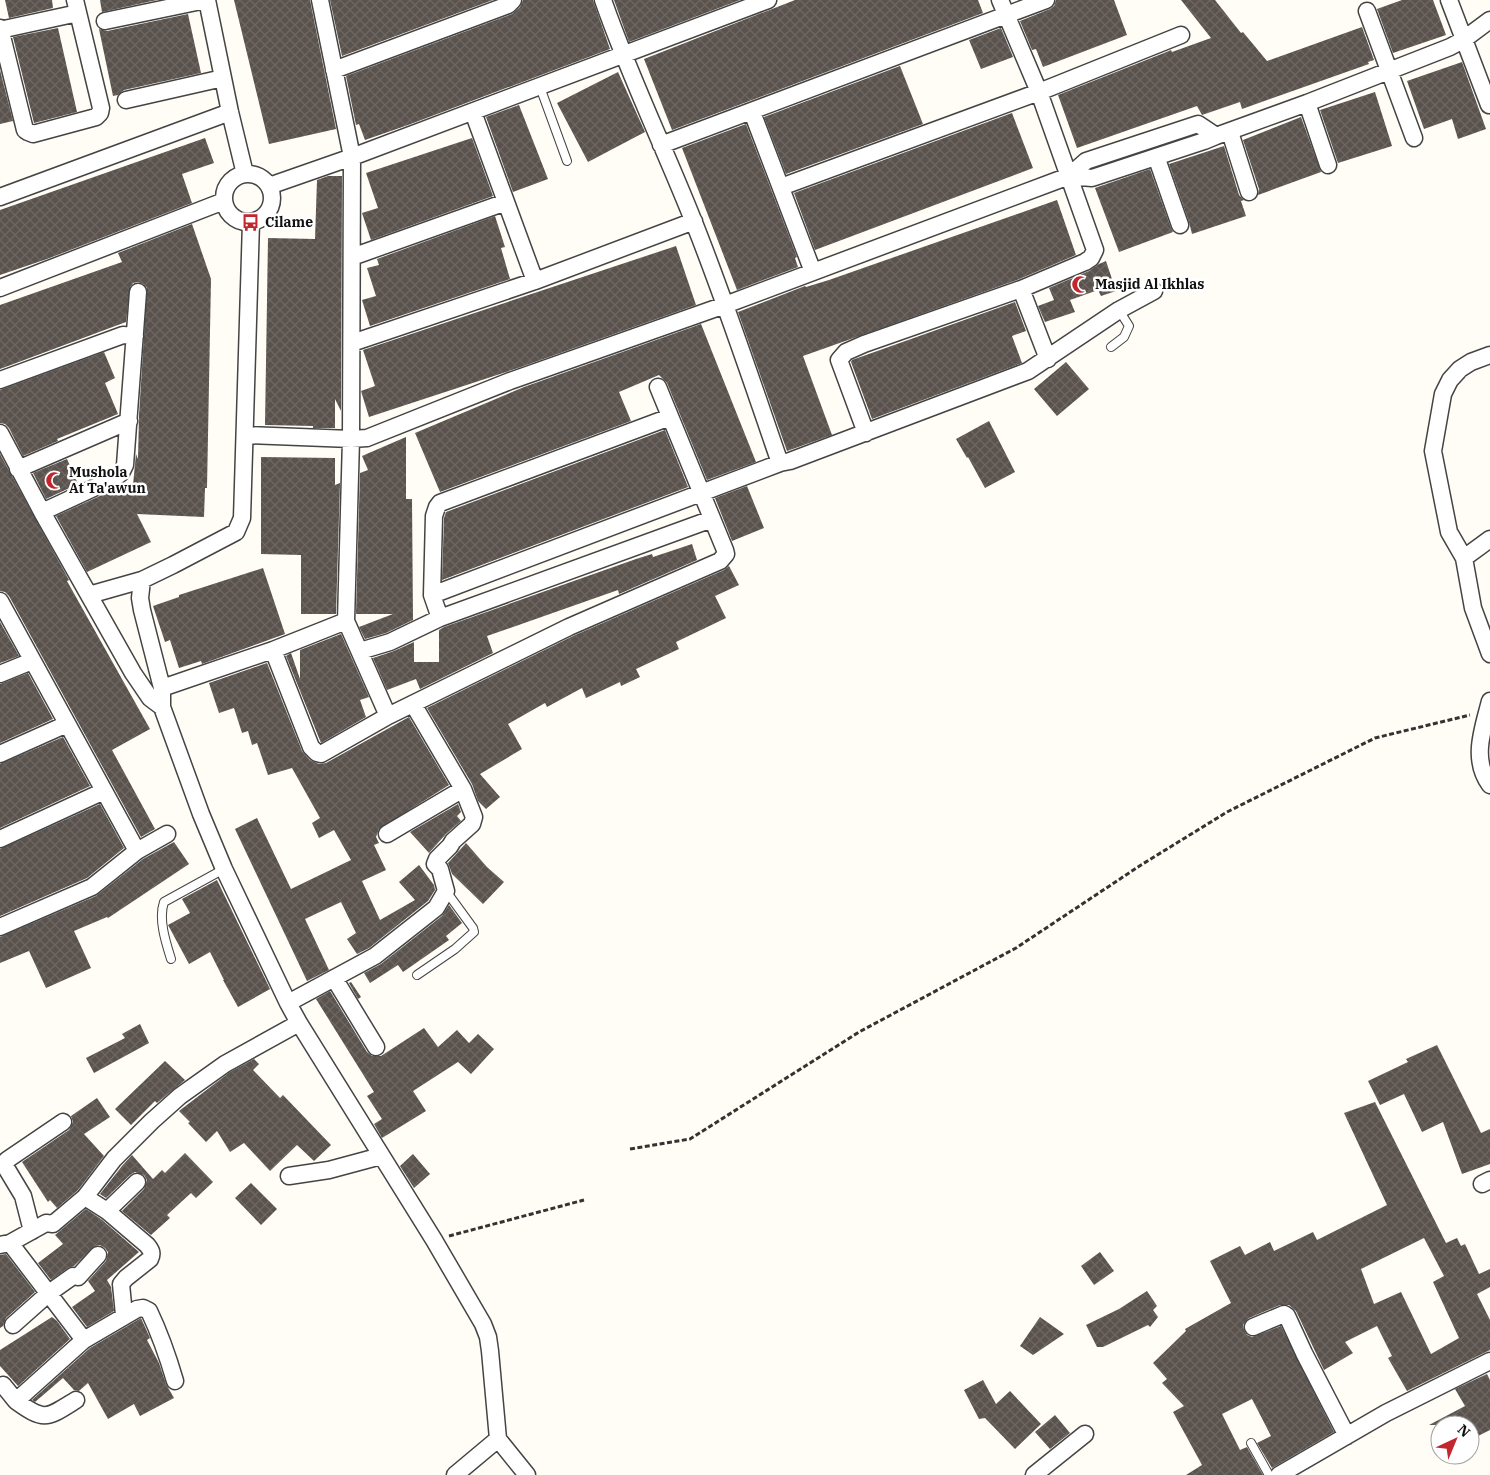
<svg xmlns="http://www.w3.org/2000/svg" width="1490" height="1475" viewBox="0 0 1490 1475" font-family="'IBM Plex Serif',serif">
	<defs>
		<pattern id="building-cross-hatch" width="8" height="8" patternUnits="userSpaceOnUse" patternTransform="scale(1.25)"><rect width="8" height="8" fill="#5a524d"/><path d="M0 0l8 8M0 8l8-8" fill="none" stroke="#6d6662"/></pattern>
	</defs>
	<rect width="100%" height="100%" fill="#fffdf5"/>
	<path fill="url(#building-cross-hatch)" fill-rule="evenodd" d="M5,0H52L53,8L9,18Z
		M100,0H157L102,12Z
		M234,0H310L336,129L269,144Z
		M330,0H493L342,56Z
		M523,0H593L610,49L408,125L365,140L359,124L356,125L346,76L512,14L520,7Z
		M614,0H740L629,42Z
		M795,0H978L983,13L672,130L644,59Z
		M1056,0H1114L1127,35L1043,67L1036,49L1032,50L1020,21L1050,9L1054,6Z
		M1181,0H1215L1241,33L1243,32L1267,61L1362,27L1374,60L1368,62L1369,64L1242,109L1240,102L1202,115L1197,106L1077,148L1058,95L1164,53L1171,50L1172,52L1211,38Z
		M1402,0H1433L1446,35L1393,53L1377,9Z
		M188,14L201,73L124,90L118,95L113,96L99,29L107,31Z
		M58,28L77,112L34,123L13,37Z
		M1001,28L1013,57L981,69L969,40Z
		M1462,62L1486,129L1458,139L1452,119L1424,129L1407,81Z
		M900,66L923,124L786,174L764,117Z
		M0,70L13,121L0,124Z
		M618,72L645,132L588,162L557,103Z
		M1375,92L1392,146L1338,163L1320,110Z
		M519,105L548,179L513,192L486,117Z
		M1012,113L1033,168L815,250L794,193Z
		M1301,117L1321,172L1258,195L1259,189L1243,140Z
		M746,124L797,257L795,258L798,267L737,290L682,148Z
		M205,138L214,163L182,174L192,203L47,259L0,275V210Z
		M472,138L493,196L371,240L362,213L378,208L366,173Z
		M1224,146L1239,195L1244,200L1241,201L1246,216L1192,234L1189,222L1169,164Z
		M1150,169L1171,228L1173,232L1119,252L1095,188Z
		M328,176H342L341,411L335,399V428H313V426L265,425L268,238L315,239L317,180Z
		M1057,200L1076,255L1017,280L803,356L832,435L787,451L738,312L805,286L806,287L829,280Z
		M495,216L505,247L501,248L510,279L370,326L362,300L376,296L367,268L379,265L377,259Z
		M192,224L211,279L207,488H205L204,517L137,514L151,542L87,572L56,516L113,490L133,485L136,454L138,459L139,415L147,288L143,284L138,282L133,283L130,287L126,322L0,369V305L122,262L118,253Z
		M676,246L696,305L518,368L369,417L361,391L375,386L363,350Z
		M1106,261L1116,291L1101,296L1098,290L1070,300L1075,312L1045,322L1038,306L1054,300L1049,288L1089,271L1099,264Z
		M1015,302L1026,331L1012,336L1022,363L872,419L851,362L852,360Z
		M701,324L756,462L707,480L667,383L659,375L619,392L631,421L440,492L415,433L524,387Z
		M104,352L115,378L105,383L118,414L57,439L58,441L23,456L9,428L5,424L0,423V390Z
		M1066,362L1089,389L1057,416L1034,389Z
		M989,421L1015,472L985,488L968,457L967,458L956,439Z
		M665,430L688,487L442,580L444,518L446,512Z
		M406,437V499H412L413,620L386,633L365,639L359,627L393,614H356L360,473L368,470L362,456Z
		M0,454L69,580L67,581L150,729L112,750L155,829L141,837L9,596L5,592L0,591Z
		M261,457L335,458V485L340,483L336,614H301V555L261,554Z
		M67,459L78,484L46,499L33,473Z
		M747,486L764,528L732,541L715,498Z
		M692,544L697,560L619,594L618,590L487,636L493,653L420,689L416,679L387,690L373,658L394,651L414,642V662H439V630L444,627L636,559L652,554L653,557Z
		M729,566L739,585L715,596L726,618L676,642L679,649L636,669L640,677L621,686L620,682L586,698L582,688L547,707L545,703L508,724L522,749L480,774L500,797L486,809L478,801L472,784L427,708L573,636L724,570Z
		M263,568L285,634L202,664L201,661L179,668L170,640L165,642L153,606L179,597V595Z
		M0,622L19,656L0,663Z
		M341,634L369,697L360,700L366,717L321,743L286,656L291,653L300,679V650Z
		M267,663L302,751L310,760L319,764L326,763L409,717L449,785L379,829L376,837L379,843L374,845L386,870L362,881L380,920L415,900L399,882L419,865L434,885L435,890L428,901L369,948L357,954L347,939L356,933L341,902L305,919L329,970L307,981L235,829L257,818L291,889L351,860L334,830L319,838L312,823L320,818L292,768L268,775L257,743L252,745L248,731L242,733L234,708L219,713L209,683Z
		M28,673L53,719L0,743V684Z
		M63,737L90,786L0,828V764Z
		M100,804L124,848L87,878L0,916V849Z
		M458,804L461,812L457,816L461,821L446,834L429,853L410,832Z
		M174,842L189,864L108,918L107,917L74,931L91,968L46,988L29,951L0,963V937L96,896L143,859Z
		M466,843L487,867L504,882L483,904L452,874L448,863Z
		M217,880L270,989L238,1007L223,980H224L210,952L189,964L168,925L190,913L182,899Z
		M449,905L462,923L446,936L449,940L403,972L398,965L370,983L364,973L381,964L442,916Z
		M351,982L361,997L358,999L349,983Z
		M330,991L367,1052L372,1056H381L424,1028L438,1047L457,1030L469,1043L478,1034L494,1049L471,1074L458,1062L413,1091L426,1111L382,1138L374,1124L382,1119L367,1096L374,1092L316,999Z
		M140,1024L149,1043L94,1073L86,1058L125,1038L122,1034Z
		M1437,1045L1481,1133L1490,1129V1164L1462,1174L1443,1122L1422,1132L1404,1094L1380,1105L1368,1081L1408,1062L1406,1059Z
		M254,1059L259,1064L253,1070L280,1098L283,1095L331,1145L314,1161L297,1145L270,1171L244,1143L230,1152L217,1131L206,1142L188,1123L190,1122L179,1111L230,1072Z
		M165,1061L185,1080L157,1103L155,1101L131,1125L115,1109Z
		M97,1098L110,1117L84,1134L104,1156L78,1190L57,1208L50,1200L48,1202L22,1162L69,1130L73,1122L71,1116Z
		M1375,1102L1446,1243L1457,1238L1461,1246L1465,1244L1479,1274L1490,1269V1287L1477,1294L1490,1320V1350L1407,1391L1388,1358L1392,1356L1377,1326L1345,1342L1353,1353L1324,1370L1296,1311L1289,1305H1280L1249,1318L1243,1325L1244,1330L1247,1335L1252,1337L1281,1326L1334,1432L1272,1468L1257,1443L1271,1436L1252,1399L1222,1414L1240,1450L1247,1447L1263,1475H1186L1202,1465L1173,1412L1184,1406L1162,1383L1167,1379L1153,1363L1186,1331L1185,1329L1231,1303L1210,1261L1240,1246L1245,1255L1270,1242L1274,1251L1313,1232L1317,1240L1387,1205L1344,1113ZM1424,1238L1444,1276L1433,1282L1459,1338L1431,1354L1401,1292L1374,1304L1361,1269Z
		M185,1153L213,1182L196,1198L191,1193L167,1215L170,1218L151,1235L122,1211L144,1189L147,1180L144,1175L135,1172L130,1175L106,1198L100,1194L122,1166L132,1155L153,1179L162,1170L165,1173Z
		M413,1154L430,1174L414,1188L400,1166Z
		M251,1183L277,1209L261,1225L235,1198Z
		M86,1209L101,1219L139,1252L107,1280L111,1287L114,1311L87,1327L72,1307L95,1291L88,1281L106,1261L108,1252L105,1248L100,1245L95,1246L74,1266L68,1268L51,1280L38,1263L63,1244L55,1235Z
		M1100,1252L1114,1271L1094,1285L1081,1266Z
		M6,1254L35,1292L6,1318L3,1326L0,1328V1255Z
		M1147,1291L1157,1306L1153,1310L1158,1317L1150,1327L1148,1325L1103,1347H1097L1086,1325L1119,1309Z
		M52,1317L57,1321L70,1339L18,1386L0,1366V1350Z
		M1040,1317L1064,1334L1033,1355L1020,1346Z
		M141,1318L150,1338L147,1340L159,1363L166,1384L174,1398L140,1416L134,1404L108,1419L88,1383L79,1391L74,1390L63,1378L35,1402L32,1400L90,1348Z
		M1487,1374L1490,1380V1430L1470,1440V1425H1429L1465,1406L1455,1389Z
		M983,1380L996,1404L1010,1391L1041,1424L1015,1449L985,1418L979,1419L964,1390Z
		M1055,1415L1070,1433L1050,1449L1035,1432Z"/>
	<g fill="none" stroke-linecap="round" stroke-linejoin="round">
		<defs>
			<path id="lane" d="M540,87L567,161
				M1111,347L1124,337L1129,326L1119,310
				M171,959C166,943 158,919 164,902L224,869
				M417,975L455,949L474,932L473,928L446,891
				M1251,1443L1269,1475"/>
			<path id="street" d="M207,0L230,112L245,174
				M320,0L352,157L351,439L346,621L388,716
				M603,0C629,75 664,147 693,220C725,300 752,382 780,463
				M1449,0L1489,105
				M1367,11L1414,138
				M105,21L206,0
				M0,28L25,130L28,132L33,134L96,117L100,113L101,108L75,0
				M0,30L78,13
				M334,70L500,8L508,5L513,0
				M126,100L223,78
				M1307,103L1328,165
				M473,112L535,281
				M752,112L813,272
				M1230,132L1249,192
				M661,145L1046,0
				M1157,159L1180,225
				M224 198a24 24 0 1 1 48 0a24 24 0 1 1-48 0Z
				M1069,176L1092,178L1204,141L1216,136L1307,103L1450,47L1463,40L1490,20
				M269,186L352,157L768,0
				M781,187L1039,92L1181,35
				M0,197L230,112
				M352,257L506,202
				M0,288L224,201
				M1021,289L1048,359
				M352,343L535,281L694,221
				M0,380L123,335L135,336
				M0,433L42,512L133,673L150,698L162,707
				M866,433L839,360L846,352L864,344L1021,289L1085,262L1091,258L1095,250L1039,92L1000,0
				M245,435L351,439L367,438L510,381L725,305L1069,176L1086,161L1198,124L1216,136
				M18,469L129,421
				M42,512L113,479L121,473L125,465L138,292
				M1490,539L1464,558L1473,608L1490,654
				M1464,558L1449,532L1433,451L1443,394L1450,380L1460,369L1471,362L1490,355
				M142,580L140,598L142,610L162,688V707L201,814L224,869L288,1003L299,1023L434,1240L483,1324L488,1337L490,1351L498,1439L527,1475
				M89,595L142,580L173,565L236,532L242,518L251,222
				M432,595L780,463L790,461L1028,371L1119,310L1154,291
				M0,601L137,851
				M440,618L432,595L434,516L437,507L440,503L670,417
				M273,650L311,747L317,753L321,754L388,716L569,627L720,561L726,554L725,550L658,387
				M360,651L390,642L440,618L712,519
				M0,674L32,661
				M162,688L273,650L346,621
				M1490,701C1483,729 1471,759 1490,785
				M0,754L67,724
				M387,834L463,789
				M0,839L104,791
				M0,927L92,887L137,851L167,834
				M334,978L376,1047
				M288,1003L375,956L436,908L446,891L440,869L435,864L437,859L450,846L453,841L472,824L474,817L463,789L413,704
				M289,1176L329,1170L381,1156
				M1482,1184L1490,1180
				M85,1197L107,1211L147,1245C151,1250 153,1253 150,1259L126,1278L121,1284L124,1315
				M107,1211L137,1182
				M32,1231L23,1196L5,1166L7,1160L63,1122
				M10,1243L84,1340
				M0,1245L10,1243L46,1223L53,1224L85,1197L114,1159L152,1121L180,1096L225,1064L299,1023
				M13,1325L49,1293L73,1276L78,1277L98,1255
				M1253,1327L1284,1314L1287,1316L1304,1353L1347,1436
				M3,1385L16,1401L84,1340L137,1309L143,1308L149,1311C160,1334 168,1357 175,1381
				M16,1401C45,1422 47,1418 76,1400
				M455,1475L498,1439
				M1034,1475L1085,1434
				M1279,1475L1386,1413L1490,1361"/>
		</defs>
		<use href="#lane" stroke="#444" stroke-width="10"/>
		<use href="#street" stroke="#444" stroke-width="19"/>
		<path stroke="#333" stroke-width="3" stroke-dasharray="5 2.5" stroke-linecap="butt" d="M630,1149L690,1139L859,1032L1016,948L1141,865L1227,812L1375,738L1470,715
			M449,1236L584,1200"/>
		<use href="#lane" stroke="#fff" stroke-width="8"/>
		<use href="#street" stroke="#fff" stroke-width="16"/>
	</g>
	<defs>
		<symbol id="bus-bare" viewBox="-9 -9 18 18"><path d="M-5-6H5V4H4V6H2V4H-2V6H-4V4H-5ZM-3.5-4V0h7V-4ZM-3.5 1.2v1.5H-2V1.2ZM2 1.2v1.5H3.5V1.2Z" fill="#c4262e" stroke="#fff" stroke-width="2.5" paint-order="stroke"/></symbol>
		<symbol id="mosque-bare" viewBox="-9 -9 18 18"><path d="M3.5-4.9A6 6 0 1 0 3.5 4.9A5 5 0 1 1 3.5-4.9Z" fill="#c4262e" stroke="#fff" stroke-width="2.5" paint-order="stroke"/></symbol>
	</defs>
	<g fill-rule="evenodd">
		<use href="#bus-bare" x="238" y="210" width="25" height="25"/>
		<use href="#mosque-bare" x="1068" y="272" width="25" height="25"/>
		<use href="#mosque-bare" x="42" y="468" width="25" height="25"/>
	</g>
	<g text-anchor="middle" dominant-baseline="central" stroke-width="5" stroke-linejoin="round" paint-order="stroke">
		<g font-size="14" font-weight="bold" fill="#111" stroke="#fff" text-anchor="start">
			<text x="265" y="222">Cilame</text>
			<text x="1095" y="284">Masjid Al Ikhlas</text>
			<text x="69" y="472">Mushola<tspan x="69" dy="16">At Ta'awun</tspan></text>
		</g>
	</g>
	<g transform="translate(1455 1440) rotate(44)"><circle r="24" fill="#ffffff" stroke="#a0a0a0"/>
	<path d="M0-4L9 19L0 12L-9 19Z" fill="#c4262e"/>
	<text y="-8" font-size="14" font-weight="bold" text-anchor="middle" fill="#111111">N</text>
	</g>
</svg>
